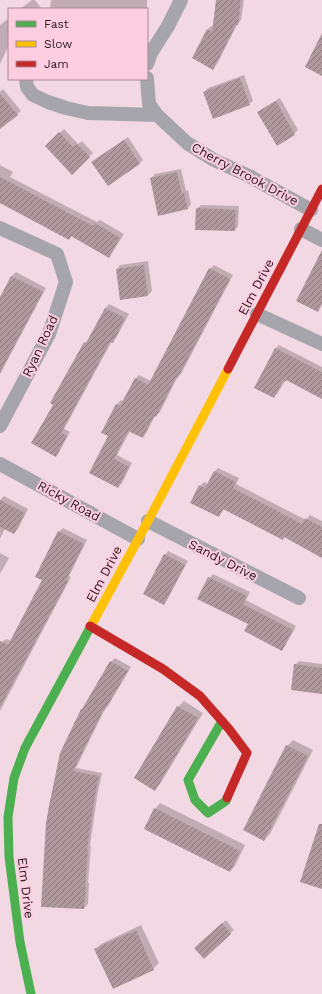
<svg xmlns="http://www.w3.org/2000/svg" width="322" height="994" viewBox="0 0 322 994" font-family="'Work Sans',sans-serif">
	<defs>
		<pattern id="building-hatch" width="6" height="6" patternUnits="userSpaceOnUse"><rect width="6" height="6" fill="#b0999e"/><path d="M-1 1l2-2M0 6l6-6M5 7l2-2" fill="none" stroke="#8f7c80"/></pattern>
	</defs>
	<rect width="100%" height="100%" fill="#f2d8e2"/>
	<path fill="#0003" d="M32,0H35L42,9H20Z
		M51,0H147V14V9L50,8Z
		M217,0H244L241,20L237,25L217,64L213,68L207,30L211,26L214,27Z
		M9,18V45L0,64V25Z
		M244,75L253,101L249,104L204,92L208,88Z
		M3,89L21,111L0,128V92Z
		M280,98L298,130L294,134L259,112L262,109Z
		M64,129L78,144L82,141L93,153L72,173L46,146Z
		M128,137L143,160L139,164L96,159Z
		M0,165L13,172L10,177L97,222L100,220L124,234L112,253L109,257L72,236L69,239L0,203Z
		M181,169L186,191L188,190L191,204L188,208L151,178L155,174Z
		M201,205L239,206L238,226L235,230L197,209Z
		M148,261L152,291L148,295L120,299L117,269L120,265Z
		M214,265L233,275L181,374L177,378L160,412L155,416L146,433L142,437L130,431L117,455L132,463L122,483L118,487L109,436L103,433L117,404L121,400L124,402L135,379L139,375L151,381L210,269Z
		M16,272L46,288L0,374V300L12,276Z
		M109,304L129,314L116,338L112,342V341L64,429L70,432L59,452L56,456L54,405L85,343L89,339H90L106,308Z
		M279,345L322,367V397L286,379L278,393L274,397L275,349Z
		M218,468L239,478L236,484L306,520L310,515L322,521V557L285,537L282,539L224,509L222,512L218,516L200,486L204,482L208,484L214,472Z
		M4,496L28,509L18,529L14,533L5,528L0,539V500Z
		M63,528L87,540L69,576L71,577L0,711V647L2,642L6,639L11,641L43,580L36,577L59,532Z
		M168,551L188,561L167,600L164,604L165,555Z
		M0,553L9,558L0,574Z
		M213,574L250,592L246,600L296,626L285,646L281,650L249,624L199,598L209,578Z
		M115,658L131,667L108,706L105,709L76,768L102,773L97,797L90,846H91L88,883H89L88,904L84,908L42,906L84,708L111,662Z
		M299,661L322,664V693L295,665Z
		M184,701L203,713L160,784L155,790L136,778L178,707Z
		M293,740L313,750L270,834L264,840L244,830L287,746Z
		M160,803L245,845L235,866L230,871L155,809Z
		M226,920L234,930L204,957L199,944Z
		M141,925L159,963L153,969L96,949L101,944Z"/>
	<path fill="url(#building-hatch)" d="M216,0H241L238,25H236L213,70L192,58L207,29L212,32Z
		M322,33V76L305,67Z
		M240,78L250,105L213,119L203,92Z
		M0,94L18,115L0,129Z
		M276,101L295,135L277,146L257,112Z
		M59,132L73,147L77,144L90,157L72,175L45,146Z
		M124,140L140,164L108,186L91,162Z
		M177,172L182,194L184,193L188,209L158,216L150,178Z
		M0,177L93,226L95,223L120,238L109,258L71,236L69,240L0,203Z
		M196,208L236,210L235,231L195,230Z
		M322,250V304L318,312L296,301Z
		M144,265L148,296L120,300L116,269Z
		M209,268L230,279L177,379L176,378L156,417L154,416L143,438L128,431L114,459L129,467L118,488L89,473L108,436L101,433L116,404L120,406L135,378L148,385Z
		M11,276L43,292L0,373V297Z
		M105,308L125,318L113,343L110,342L61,433L67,436L56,457L31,443L53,405L50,403L84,342L86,343Z
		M275,348L322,372V399L286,380L285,382L283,381L274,398L254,388Z
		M214,471L236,482L233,488L302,524L305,518L322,527V558L284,537L283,540L223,509L219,517L190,503L199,485L205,488Z
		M0,500L25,513L14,534L0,527Z
		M58,531L84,544L66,580L68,581L0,707V641L8,645L42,580L35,577Z
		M164,554L185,565L164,605L143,594Z
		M208,577L247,596L243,604L293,630L282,651L244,631L248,624L197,599Z
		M110,661L128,671L104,711H103L73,771L99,776L94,802L87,850H88L85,887H86L84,909L41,907L46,823L49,806L60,753L81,709H82Z
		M294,664L322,668V694L291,690Z
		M177,706L198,718L155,791L134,778Z
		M286,745L308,756L264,841L243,830Z
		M154,808L240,851L230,872L144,829Z
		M319,824H322V889L300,882Z
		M222,923L231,934L204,959L194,948Z
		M136,930L154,970L113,989L94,949Z"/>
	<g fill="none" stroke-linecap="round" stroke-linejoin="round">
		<path stroke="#a6a5ac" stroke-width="14" d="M147,64L151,53L168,26L181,0
			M147,78L149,104L157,115L187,143L214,160L249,176L311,210
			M26,79L27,87L33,95L48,102L66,108L88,113L157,115
			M0,228L57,254L66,282L49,334L0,426
			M301,229L322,240
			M257,314L322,344
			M0,464L138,539
			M148,521L299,598"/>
		<path stroke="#4caf50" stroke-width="9" d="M222,721L188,780L195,800L208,813L226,801L227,798
			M31,994L20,942L9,857L8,817L14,778L25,748L92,624"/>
		<path stroke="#ffc107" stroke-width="9" d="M92,624L148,521L228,369"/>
		<path stroke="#c62828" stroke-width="9" d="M228,369L322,189
			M90,626L163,669L200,696L229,729L247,753L227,798"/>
	</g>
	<g text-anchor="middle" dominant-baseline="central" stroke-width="4" stroke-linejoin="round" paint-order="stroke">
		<g font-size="13" fill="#2a1920" stroke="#fdcedf">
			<text transform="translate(245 174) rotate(28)">Cherry Brook Drive</text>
			<text transform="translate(256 287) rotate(-62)">Elm Drive</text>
			<text transform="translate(40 346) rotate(-65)">Ryan Road</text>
			<text transform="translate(69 501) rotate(29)">Ricky Road</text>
			<text transform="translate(223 560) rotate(27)">Sandy Drive</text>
			<text transform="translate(104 574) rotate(-62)">Elm Drive</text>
			<text transform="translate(26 888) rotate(83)">Elm Drive</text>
		</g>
	</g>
	<rect x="8" y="8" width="140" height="72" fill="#fdcedf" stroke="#a98693"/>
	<rect x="16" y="21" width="20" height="6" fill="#4caf50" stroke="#a98693"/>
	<text x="44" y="28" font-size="12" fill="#2a1920">Fast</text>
	<rect x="16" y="41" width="20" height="6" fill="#ffc107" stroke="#a98693"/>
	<text x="44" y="48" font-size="12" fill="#2a1920">Slow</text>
	<rect x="16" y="61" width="20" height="6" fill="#c62828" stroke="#a98693"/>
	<text x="44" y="68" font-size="12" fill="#2a1920">Jam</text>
</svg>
